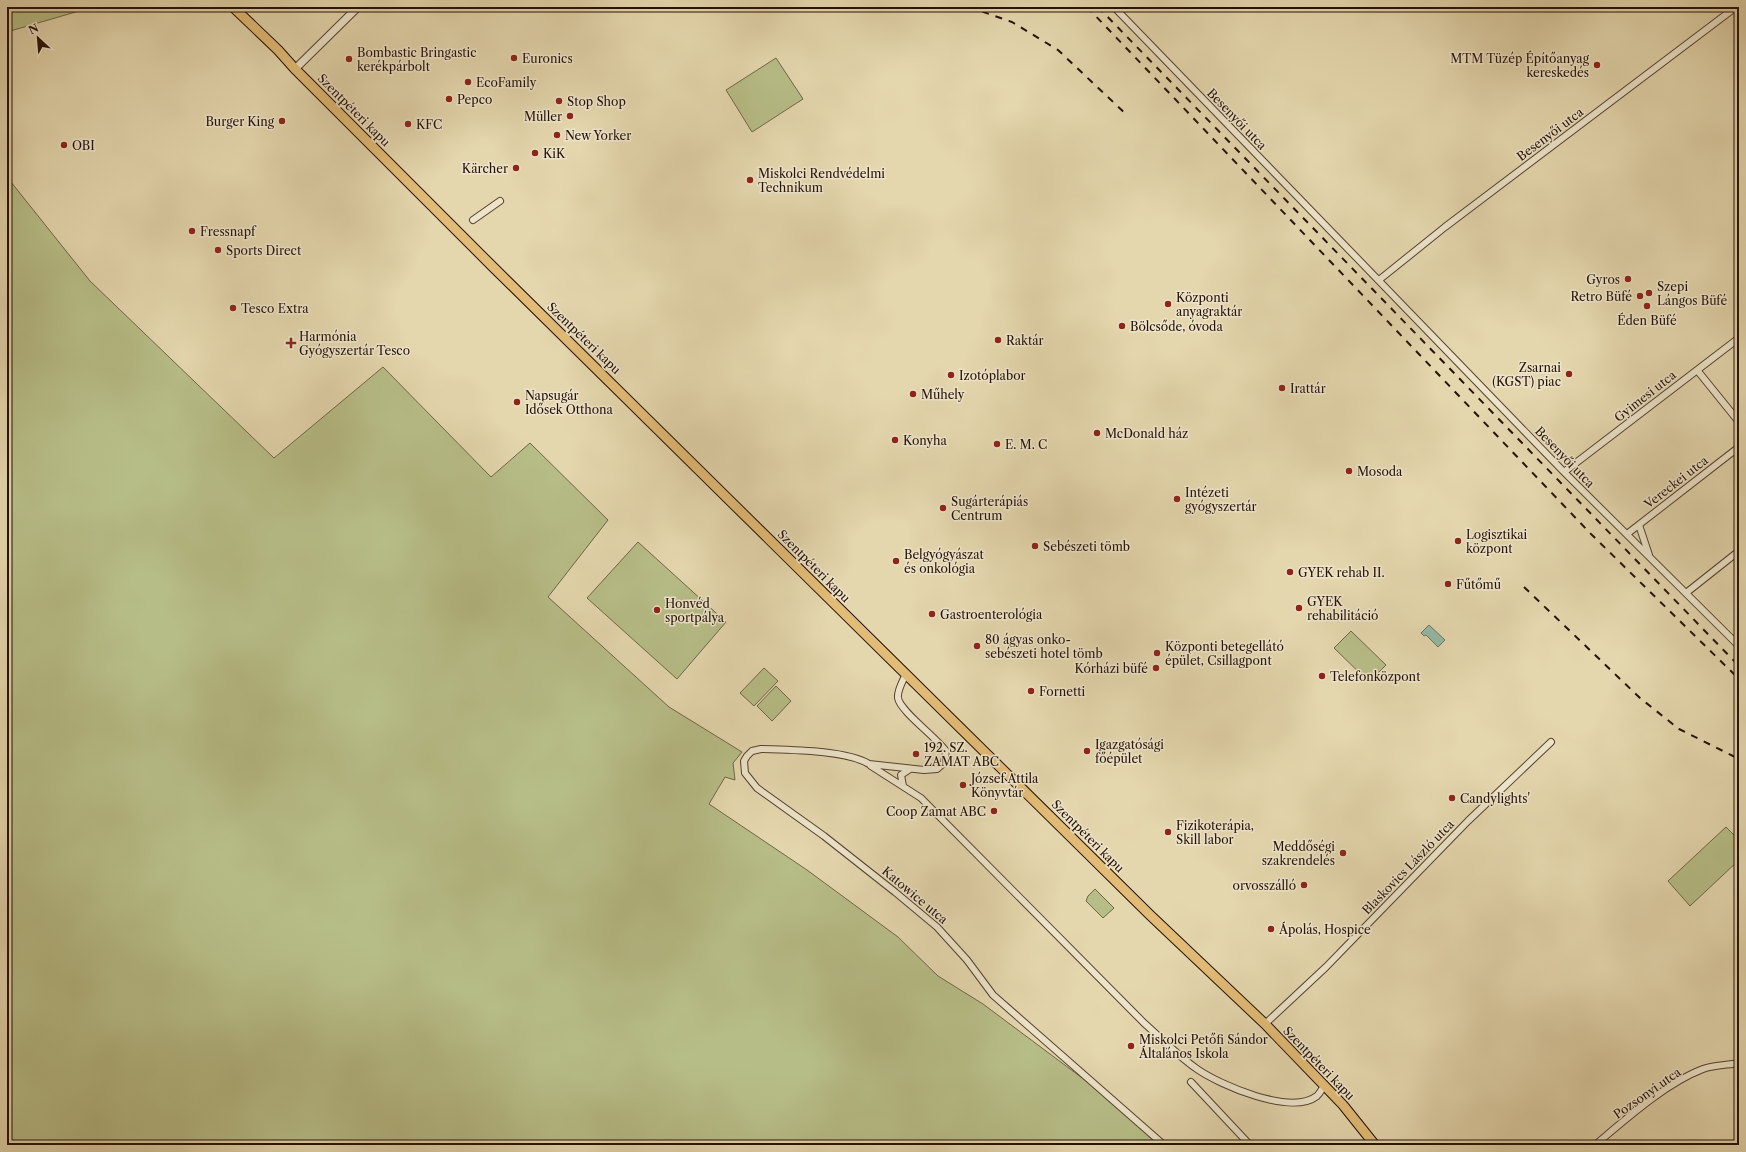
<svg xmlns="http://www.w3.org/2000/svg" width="1746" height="1152" viewBox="0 0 1746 1152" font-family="'Libre Caslon Text',serif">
	<rect width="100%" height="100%" fill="#e4d6ad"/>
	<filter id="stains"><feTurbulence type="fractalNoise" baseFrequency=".005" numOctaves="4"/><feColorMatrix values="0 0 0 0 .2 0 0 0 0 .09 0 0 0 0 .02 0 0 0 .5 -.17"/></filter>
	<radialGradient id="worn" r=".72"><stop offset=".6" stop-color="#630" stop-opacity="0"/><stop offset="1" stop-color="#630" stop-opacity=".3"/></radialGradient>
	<path fill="#b7bd87" stroke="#6e6746" d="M7,7H86L79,11L7,32Z
		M776,58L803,99L752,132L726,90Z
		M7,177L90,281L274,458L383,367L491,477L530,443L608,520L548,597L669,707L742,752L733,763L735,780L725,777L709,804L807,870L898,937L938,976L983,1004L1113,1101L1168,1145H7Z
		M638,542L726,622L677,679L587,598Z
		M1351,631L1386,665L1369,682L1334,648Z
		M764,668L778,681L754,706L740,693Z
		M776,686L791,701L772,721L757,706Z
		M1726,827L1739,840V860L1690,906L1668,881Z
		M1095,889L1114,908L1103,918L1086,901L1088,896Z"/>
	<path fill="#95b9a8" stroke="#687667" d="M1429,625L1445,640L1438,647L1426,635L1424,636L1421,633Z"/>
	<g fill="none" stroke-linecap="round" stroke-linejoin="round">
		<defs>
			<path id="minor" d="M1114,7L1564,472L1739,646
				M473,220L500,201
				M1379,280L1445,227L1736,7
				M1697,370L1739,422
				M1564,472L1739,338
				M1639,525L1649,555
				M1627,534L1739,447
				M1686,593L1739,551
				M906,674C903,681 897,690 898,698C900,711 936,737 946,751L944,763L937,769L924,770L869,764C846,750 789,750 761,749L752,751L747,756L744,761L745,773L757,788L824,836L895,892L937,927L967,960L993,995L1164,1145
				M871,766L921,798L1144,1023C1161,1038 1178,1056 1197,1069C1220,1085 1291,1116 1317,1096C1320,1093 1322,1089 1324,1086
				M903,786L901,775L910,769
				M1265,1024L1326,967L1468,821L1551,742
				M1191,1082L1250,1145
				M1595,1145C1626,1119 1666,1083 1703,1069C1713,1065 1728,1065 1739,1063"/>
			<path id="tertiary" d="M295,69L358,7"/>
			<path id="primary" d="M233,7L278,50L295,69L493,267L1150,915L1265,1024L1343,1105L1375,1145"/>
		</defs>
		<use href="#minor" stroke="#55422f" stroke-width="8"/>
		<use href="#tertiary" stroke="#55422f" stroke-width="9"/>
		<use href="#primary" stroke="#251105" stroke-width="11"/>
		<use href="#minor" stroke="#ede4ca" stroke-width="6"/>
		<use href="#tertiary" stroke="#ede4ca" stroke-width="7"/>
		<use href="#primary" stroke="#e2bb76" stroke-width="9"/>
		<path stroke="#251105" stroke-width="2" stroke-dasharray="7 7" stroke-linecap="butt" d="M969,7L1012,22L1058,50L1128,116
			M1087,7L1591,534L1739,679
			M1098,7L1739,666
			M1524,587L1640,698L1679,729L1739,759"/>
	</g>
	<g fill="#8f2418" stroke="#ede4ca" stroke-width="1.5">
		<circle cx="514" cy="58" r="4"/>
		<circle cx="349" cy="59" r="4"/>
		<circle cx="1597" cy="65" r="4"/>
		<circle cx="468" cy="82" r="4"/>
		<circle cx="449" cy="99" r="4"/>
		<circle cx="559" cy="101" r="4"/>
		<circle cx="570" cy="116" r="4"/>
		<circle cx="282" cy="121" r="4"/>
		<circle cx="408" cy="124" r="4"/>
		<circle cx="557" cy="135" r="4"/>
		<circle cx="64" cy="145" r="4"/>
		<circle cx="535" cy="153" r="4"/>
		<circle cx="516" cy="168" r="4"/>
		<circle cx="750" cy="180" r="4"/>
		<circle cx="192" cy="231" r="4"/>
		<circle cx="218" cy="250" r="4"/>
		<circle cx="1628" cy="279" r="4"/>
		<circle cx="1649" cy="293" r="4"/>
		<circle cx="1640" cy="296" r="4"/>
		<circle cx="1168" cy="304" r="4"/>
		<circle cx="1647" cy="306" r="4"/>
		<circle cx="233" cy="308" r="4"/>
		<circle cx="1122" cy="326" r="4"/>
		<circle cx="998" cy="340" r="4"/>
		<path d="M289 337h4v4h4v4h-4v4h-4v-4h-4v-4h4z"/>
		<circle cx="1569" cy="374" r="4"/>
		<circle cx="951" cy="375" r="4"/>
		<circle cx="1282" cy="388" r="4"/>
		<circle cx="913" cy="394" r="4"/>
		<circle cx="517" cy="402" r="4"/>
		<circle cx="1097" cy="433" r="4"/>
		<circle cx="895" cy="440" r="4"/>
		<circle cx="997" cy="444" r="4"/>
		<circle cx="1349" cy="471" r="4"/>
		<circle cx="1177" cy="499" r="4"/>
		<circle cx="943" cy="508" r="4"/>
		<circle cx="1458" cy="541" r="4"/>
		<circle cx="1035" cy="546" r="4"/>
		<circle cx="896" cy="561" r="4"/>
		<circle cx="1290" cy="572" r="4"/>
		<circle cx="1448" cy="584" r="4"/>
		<circle cx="1299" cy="608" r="4"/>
		<circle cx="657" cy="610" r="4"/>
		<circle cx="932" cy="614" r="4"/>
		<circle cx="977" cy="646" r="4"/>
		<circle cx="1157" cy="653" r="4"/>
		<circle cx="1156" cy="668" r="4"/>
		<circle cx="1322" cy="676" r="4"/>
		<circle cx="1031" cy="691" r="4"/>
		<circle cx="1087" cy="751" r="4"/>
		<circle cx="916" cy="754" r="4"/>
		<circle cx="963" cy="785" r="4"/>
		<circle cx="1452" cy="798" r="4"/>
		<circle cx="994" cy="811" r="4"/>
		<circle cx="1168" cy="832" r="4"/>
		<circle cx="1343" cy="853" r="4"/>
		<circle cx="1304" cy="885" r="4"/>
		<circle cx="1271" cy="929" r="4"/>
		<circle cx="1131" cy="1046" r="4"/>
	</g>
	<g text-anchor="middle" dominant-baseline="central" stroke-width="3" stroke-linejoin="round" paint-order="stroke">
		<g font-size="12" fill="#251105" stroke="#ede4ca" text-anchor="start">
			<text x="357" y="52">Bombastic Bringastic<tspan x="357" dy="14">kerékpárbolt</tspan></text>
			<text x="522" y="58">Euronics</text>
			<text x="1589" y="58" text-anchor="end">MTM Tüzép Építőanyag<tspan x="1589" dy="14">kereskedés</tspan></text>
			<text x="476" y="82">EcoFamily</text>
			<text x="457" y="99">Pepco</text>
			<text x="567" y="101">Stop Shop</text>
			<text x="562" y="116" text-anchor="end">Müller</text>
			<text x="274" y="121" text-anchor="end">Burger King</text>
			<text x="416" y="124">KFC</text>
			<text x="565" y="135">New Yorker</text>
			<text x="72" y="145">OBI</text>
			<text x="543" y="153">KiK</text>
			<text x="508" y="168" text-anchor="end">Kärcher</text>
			<text x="758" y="173">Miskolci Rendvédelmi<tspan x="758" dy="14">Technikum</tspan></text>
			<text x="200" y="231">Fressnapf</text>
			<text x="226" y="250">Sports Direct</text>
			<text x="1620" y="279" text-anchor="end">Gyros</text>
			<text x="1657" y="286">Szepi<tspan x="1657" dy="14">Lángos Büfé</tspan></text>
			<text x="1632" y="296" text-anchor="end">Retro Büfé</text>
			<text x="1176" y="297">Központi<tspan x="1176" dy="14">anyagraktár</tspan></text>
			<text x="241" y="308">Tesco Extra</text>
			<text x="1647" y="320" text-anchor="middle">Éden Büfé</text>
			<text x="1130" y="326">Bölcsőde, óvoda</text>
			<text x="299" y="336">Harmónia<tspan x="299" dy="14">Gyógyszertár Tesco</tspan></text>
			<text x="1006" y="340">Raktár</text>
			<text x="1561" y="367" text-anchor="end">Zsarnai<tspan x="1561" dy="14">(KGST) piac</tspan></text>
			<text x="959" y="375">Izotóplabor</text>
			<text x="1290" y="388">Irattár</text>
			<text x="921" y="394">Műhely</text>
			<text x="525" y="395">Napsugár<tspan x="525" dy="14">Idősek Otthona</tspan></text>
			<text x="1105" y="433">McDonald ház</text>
			<text x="903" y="440">Konyha</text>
			<text x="1005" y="444">E. M. C</text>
			<text x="1357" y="471">Mosoda</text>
			<text x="1185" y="492">Intézeti<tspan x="1185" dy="14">gyógyszertár</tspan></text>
			<text x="951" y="501">Sugárterápiás<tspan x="951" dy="14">Centrum</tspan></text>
			<text x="1466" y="534">Logisztikai<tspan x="1466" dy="14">központ</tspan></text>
			<text x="1043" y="546">Sebészeti tömb</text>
			<text x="904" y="554">Belgyógyászat<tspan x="904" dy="14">és onkológia</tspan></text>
			<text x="1298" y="572">GYEK rehab II.</text>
			<text x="1456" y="584">Fűtőmű</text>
			<text x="1307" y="601">GYEK<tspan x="1307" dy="14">rehabilitáció</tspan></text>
			<text x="665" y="603">Honvéd<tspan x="665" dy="14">sportpálya</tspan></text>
			<text x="940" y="614">Gastroenterológia</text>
			<text x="985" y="639">80 ágyas onko-<tspan x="985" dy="14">sebészeti hotel tömb</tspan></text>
			<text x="1165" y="646">Központi betegellátó<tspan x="1165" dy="14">épület, Csillagpont</tspan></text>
			<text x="1148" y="668" text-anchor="end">Kórházi büfé</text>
			<text x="1330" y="676">Telefonközpont</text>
			<text x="1039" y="691">Fornetti</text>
			<text x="1095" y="744">Igazgatósági<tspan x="1095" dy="14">főépület</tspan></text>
			<text x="924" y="747">192. SZ.<tspan x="924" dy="14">ZAMAT ABC</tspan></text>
			<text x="971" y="778">József Attila<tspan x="971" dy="14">Könyvtár</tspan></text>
			<text x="1460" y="798">Candylights'</text>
			<text x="986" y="811" text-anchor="end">Coop Zamat ABC</text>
			<text x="1176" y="825">Fizikoterápia,<tspan x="1176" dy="14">Skill labor</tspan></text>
			<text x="1335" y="846" text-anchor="end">Meddőségi<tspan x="1335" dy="14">szakrendelés</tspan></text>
			<text x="1296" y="885" text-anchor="end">orvosszálló</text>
			<text x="1279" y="929">Ápolás, Hospice</text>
			<text x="1139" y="1039">Miskolci Petőfi Sándor<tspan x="1139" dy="14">Általános Iskola</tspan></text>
		</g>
		<g font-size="12" fill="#251105" stroke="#ede4ca">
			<text transform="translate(354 110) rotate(45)">Szentpéteri kapu</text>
			<text transform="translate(1237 119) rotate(46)">Besenyői utca</text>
			<text transform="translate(1550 134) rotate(-37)">Besenyői utca</text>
			<text transform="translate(584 338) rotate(44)">Szentpéteri kapu</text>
			<text transform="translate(1645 396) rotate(-38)">Gyimesi utca</text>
			<text transform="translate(1565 457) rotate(46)">Besenyői utca</text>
			<text transform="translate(1676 482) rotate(-38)">Vereckei utca</text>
			<text transform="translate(814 566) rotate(45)">Szentpéteri kapu</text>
			<text transform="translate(1088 836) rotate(45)">Szentpéteri kapu</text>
			<text transform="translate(1408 867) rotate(-46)">Blaskovics László utca</text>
			<text transform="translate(915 895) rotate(40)">Katowice utca</text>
			<text transform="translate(1319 1063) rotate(46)">Szentpéteri kapu</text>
			<text transform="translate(1647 1093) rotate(-35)">Pozsonyi utca</text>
		</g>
	</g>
	<rect width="1746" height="1152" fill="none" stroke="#e4d6ad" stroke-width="24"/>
	<rect x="8" y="8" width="1730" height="1136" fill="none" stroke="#251105" stroke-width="2"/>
	<rect x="12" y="12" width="1722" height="1128" fill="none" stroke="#251105"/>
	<g transform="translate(38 38) rotate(334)" stroke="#ede4ca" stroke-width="3" paint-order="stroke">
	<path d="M0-3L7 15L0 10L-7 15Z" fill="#251105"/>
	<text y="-6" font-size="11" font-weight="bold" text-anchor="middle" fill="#251105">N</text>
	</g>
	<rect width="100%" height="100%" filter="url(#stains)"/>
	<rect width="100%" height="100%" fill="url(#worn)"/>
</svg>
